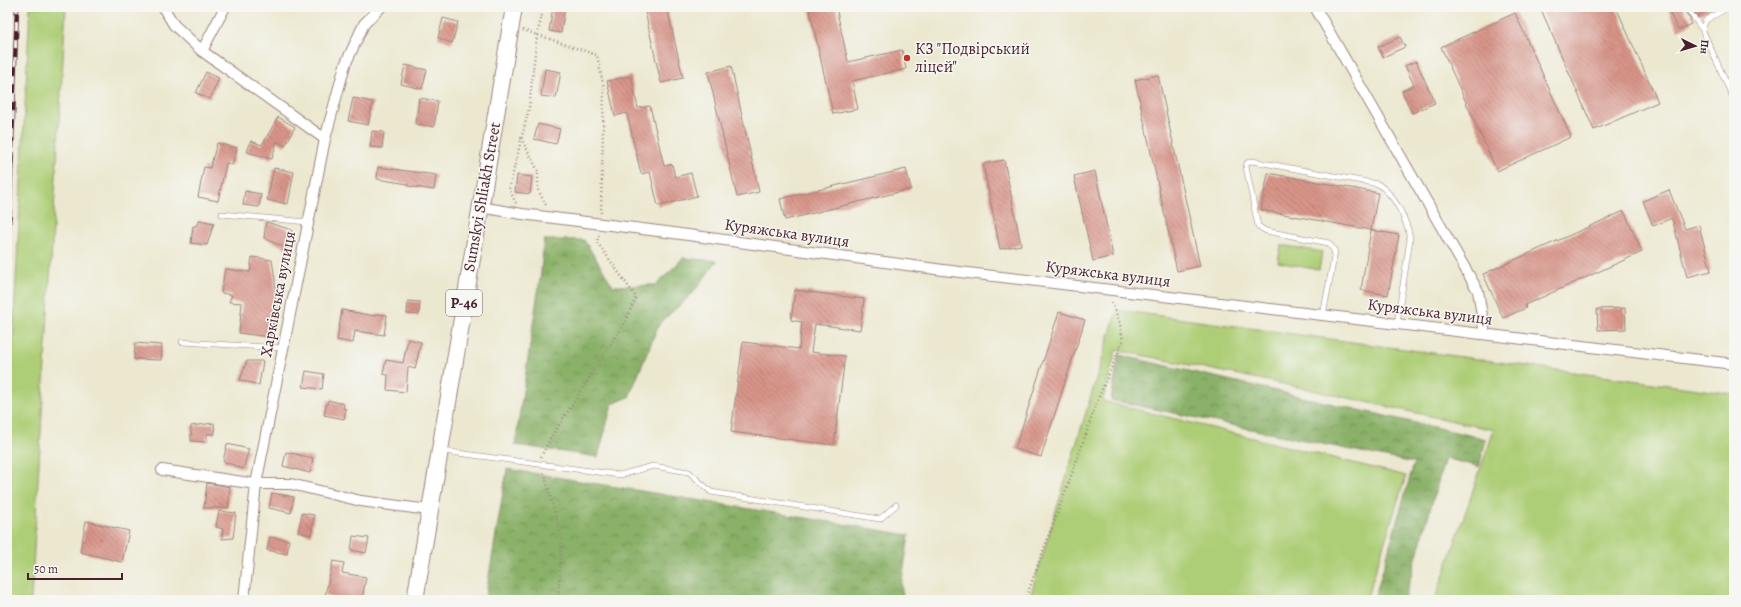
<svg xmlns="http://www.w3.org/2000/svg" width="1741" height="607" viewBox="0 0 1741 607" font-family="Alegreya,serif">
	<defs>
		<pattern id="forest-crowns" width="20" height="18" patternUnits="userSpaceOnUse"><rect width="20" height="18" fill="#8ab167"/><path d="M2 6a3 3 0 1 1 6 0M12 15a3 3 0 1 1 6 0" fill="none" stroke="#738f55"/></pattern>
		<pattern id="building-back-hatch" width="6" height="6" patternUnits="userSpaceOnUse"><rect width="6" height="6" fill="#d89489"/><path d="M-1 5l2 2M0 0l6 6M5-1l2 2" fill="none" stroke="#b17870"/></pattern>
	</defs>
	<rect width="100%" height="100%" fill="#f6f6f2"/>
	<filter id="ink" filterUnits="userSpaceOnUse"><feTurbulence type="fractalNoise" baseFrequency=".025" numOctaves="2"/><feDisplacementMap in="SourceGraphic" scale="8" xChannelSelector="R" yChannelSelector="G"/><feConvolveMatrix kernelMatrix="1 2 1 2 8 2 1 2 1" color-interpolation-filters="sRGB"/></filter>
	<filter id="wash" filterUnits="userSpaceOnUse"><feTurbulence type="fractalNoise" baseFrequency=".012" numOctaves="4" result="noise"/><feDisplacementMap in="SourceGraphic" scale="16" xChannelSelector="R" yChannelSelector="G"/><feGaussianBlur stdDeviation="0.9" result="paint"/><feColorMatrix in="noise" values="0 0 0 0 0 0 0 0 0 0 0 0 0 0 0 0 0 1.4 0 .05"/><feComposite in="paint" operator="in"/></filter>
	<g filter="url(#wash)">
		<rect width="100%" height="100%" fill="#ece8d0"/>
		<path fill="url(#forest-crowns)" stroke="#6a6849" d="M544,240H584L613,286L656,285L683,258L717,261L692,294L659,324L629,397L612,404L598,457L515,445L541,272Z
			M1119,355L1486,439L1479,467L1445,458L1404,600H1374L1414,463L1111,400Z
			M507,469L909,535L901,586L904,600H485Z"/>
		<path fill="#adce76" stroke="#7c7650" d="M30,7H66L31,600H7V457Z
			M1281,245L1322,252L1319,270L1278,262Z
			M1117,310L1734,394V600H1435L1494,430L1298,387L1116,350L1103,401L1406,476L1366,600H1029Z"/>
		<g id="blocks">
			<path fill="url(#building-back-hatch)" d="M553,7H565L561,33L549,31Z
				M644,7H667L683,78L661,83Z
				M809,7H836L848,62L902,50L906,69L852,81L858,109L833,114Z
				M1540,7H1616L1658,102L1594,130Z
				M1667,7H1682L1690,19L1691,24L1678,30Z
				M1691,7H1715L1697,16Z
				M1515,13L1571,137L1497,171L1441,47Z
				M443,18L458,22L452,43L438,38Z
				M1400,37L1405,47L1383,57L1378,47Z
				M1416,61L1435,103L1412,113L1402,91L1414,85L1405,66Z
				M405,65L427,70L422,89L401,84Z
				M731,66L759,192L737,197L708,72Z
				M545,69L561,72L556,98L541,96Z
				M206,72L219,78L210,99L196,93Z
				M1158,75L1200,266L1177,271L1135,80Z
				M631,76L638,108L650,106L664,166L672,164L675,177L691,173L697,196L658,206L650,172L641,174L627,113L615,116L607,81Z
				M353,98L373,102L368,125L348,121Z
				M419,98L438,101L434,127L416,124Z
				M278,117L295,127L285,146L277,141L272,159L247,152L251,141L262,145Z
				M538,124L560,129L556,144L534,139Z
				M372,131L384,132L382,148L370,147Z
				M217,143L237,148L232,165L226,163L218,201L198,197L204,167L210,168Z
				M1004,160L1021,245L1000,249L983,164Z
				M378,167L436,175L434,190L408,186V184L377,179Z
				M274,168L294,172L288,204L267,200Z
				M906,169L911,189L785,220L780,199Z
				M1095,171L1113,256L1093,261L1074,176Z
				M1268,173L1378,193L1371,230L1261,210Z
				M517,175L532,177L530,194L515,192Z
				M1669,190L1685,229L1699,225L1711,271L1687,277L1672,218L1653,226L1643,201Z
				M245,191L261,194L259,207L243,205Z
				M1624,211L1642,252L1525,305L1526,308L1503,318L1483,274Z
				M199,220L214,223L207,245L191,243L193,226H196Z
				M266,222L292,230L288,249L264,238Z
				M1371,230L1399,235L1388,295L1361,290Z
				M252,257L272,260L275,279L276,309L270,337L239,333L242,303L229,302L232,295L221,293L225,269L250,272Z
				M795,290L864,299L860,330L815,324L811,352L845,356L834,445L731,432L743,342L799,349L802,322L791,320Z
				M408,301L420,302L419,315L407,314Z
				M1625,308L1626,329L1598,330L1597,309Z
				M342,310L375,316L376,314L387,315L384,335L355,331L353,343L337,340Z
				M1059,312L1085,320L1041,457L1015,449Z
				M408,339L421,342L415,369L408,367L406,392L387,390L388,375L383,374L386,360L403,363Z
				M135,343L162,345L161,360L134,359Z
				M247,361H263L259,385L240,380Z
				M306,371L324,374L322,389L303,387Z
				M328,400L344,404L343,409H346L344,419L324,415Z
				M214,423L215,434H207V442L191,441V426Z
				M227,444L249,449L243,469L223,461Z
				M286,452L313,458L310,473L283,466Z
				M207,483L230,487L228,508H204Z
				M272,493L294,497L291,513L269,508Z
				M219,511L236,513L233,538L222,539L223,529L216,527Z
				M302,513L314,515L311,535L298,532Z
				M86,521L129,531L122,562L80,552Z
				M353,536L369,538L366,553L351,550Z
				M270,537L289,540L287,554L267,550Z
				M333,561L344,563L342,573L366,577L362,600H342L325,596Z"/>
		</g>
	</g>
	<g filter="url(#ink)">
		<use href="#blocks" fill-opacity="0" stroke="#9b847e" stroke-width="1"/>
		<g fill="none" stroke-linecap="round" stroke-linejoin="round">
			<defs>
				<path id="service" d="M1686,7L1702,29L1734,100
					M1702,29L1706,20L1729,7
					M222,214L307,222
					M1323,315L1335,252L1329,243L1266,231L1258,226L1246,167L1247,163L1252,161L1378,184C1395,195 1407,220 1410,239L1397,324
					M182,342L283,348
					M443,451L620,475L653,466L689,472L711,492L880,519L896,505"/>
				<path id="minor" d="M163,7L174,25L202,51L225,7
					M1315,7L1478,291L1485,334
					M202,51L325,139
					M480,207L522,214L666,232L943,270L1734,364
					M162,470L256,484H291L361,501L429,510
					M244,600L256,484L325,139L345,65L364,24L381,7"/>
				<path id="primary" d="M415,600L514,7"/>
			</defs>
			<use href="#service" stroke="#9b847e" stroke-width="6"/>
			<use href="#minor" stroke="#9b847e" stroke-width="12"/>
			<use href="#primary" stroke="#9b847e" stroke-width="18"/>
			<path stroke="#9b847e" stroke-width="2.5" stroke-dasharray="1 3" stroke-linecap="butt" d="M523,30L597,55L604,89L601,213
				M521,138L538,171V190L547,207
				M516,203L509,189L529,108L537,35L544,7
				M541,457L550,439L625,322L636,297L597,242L599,234
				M544,473L562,539L558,600
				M1025,600L1078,457L1098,399L1123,341L1120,324L1111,300"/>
			<use href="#service" stroke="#fff" stroke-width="5"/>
			<use href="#minor" stroke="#fff" stroke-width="10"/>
			<use href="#primary" stroke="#fff" stroke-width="16"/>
			<defs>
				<path id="rail" d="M7,282L17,7"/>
			</defs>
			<use href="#rail" stroke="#4a1f2b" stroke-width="4.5"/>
			<use href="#rail" stroke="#f6f6f2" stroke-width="3" stroke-dasharray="9" stroke-linecap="butt"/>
		</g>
	</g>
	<circle fill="#c8321e" stroke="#f6f6f2" stroke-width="1.5" cx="907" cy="58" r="4"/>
	<g text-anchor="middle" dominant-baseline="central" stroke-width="3" stroke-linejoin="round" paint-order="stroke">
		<rect fill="#f6f6f2" stroke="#7e6067" stroke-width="1" x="446" y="290" width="36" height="26" rx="3"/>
		<g font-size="15" font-weight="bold" fill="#4a1f2b">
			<text x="464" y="303">Р-46</text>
		</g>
		<g font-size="16" fill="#4a1f2b" stroke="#f6f6f2" text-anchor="start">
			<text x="915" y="49">КЗ "Подвірський<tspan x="915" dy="18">ліцей"</tspan></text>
		</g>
		<g font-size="16" fill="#4a1f2b" stroke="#f6f6f2">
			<text transform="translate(482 197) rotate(-80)">Sumskyi Shliakh Street</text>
			<text transform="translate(787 233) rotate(8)">Куряжська вулиця</text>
			<text transform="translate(1108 274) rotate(7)">Куряжська вулиця</text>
			<text transform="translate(278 294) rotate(-79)">Харківська вулиця</text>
			<text transform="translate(1430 312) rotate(7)">Куряжська вулиця</text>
		</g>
	</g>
	<rect width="1741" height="607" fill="none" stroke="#f6f6f2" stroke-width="24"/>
	<g transform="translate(1695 46) rotate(95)" stroke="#f6f6f2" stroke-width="3" paint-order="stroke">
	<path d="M0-3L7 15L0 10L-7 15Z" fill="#4a1f2b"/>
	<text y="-6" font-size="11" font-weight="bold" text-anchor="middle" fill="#4a1f2b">Пн</text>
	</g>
	<path d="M28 573v6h94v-6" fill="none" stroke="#4a1f2b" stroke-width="2"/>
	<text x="34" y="573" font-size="12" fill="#4a1f2b" stroke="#f6f6f2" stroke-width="3" paint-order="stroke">50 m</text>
</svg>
